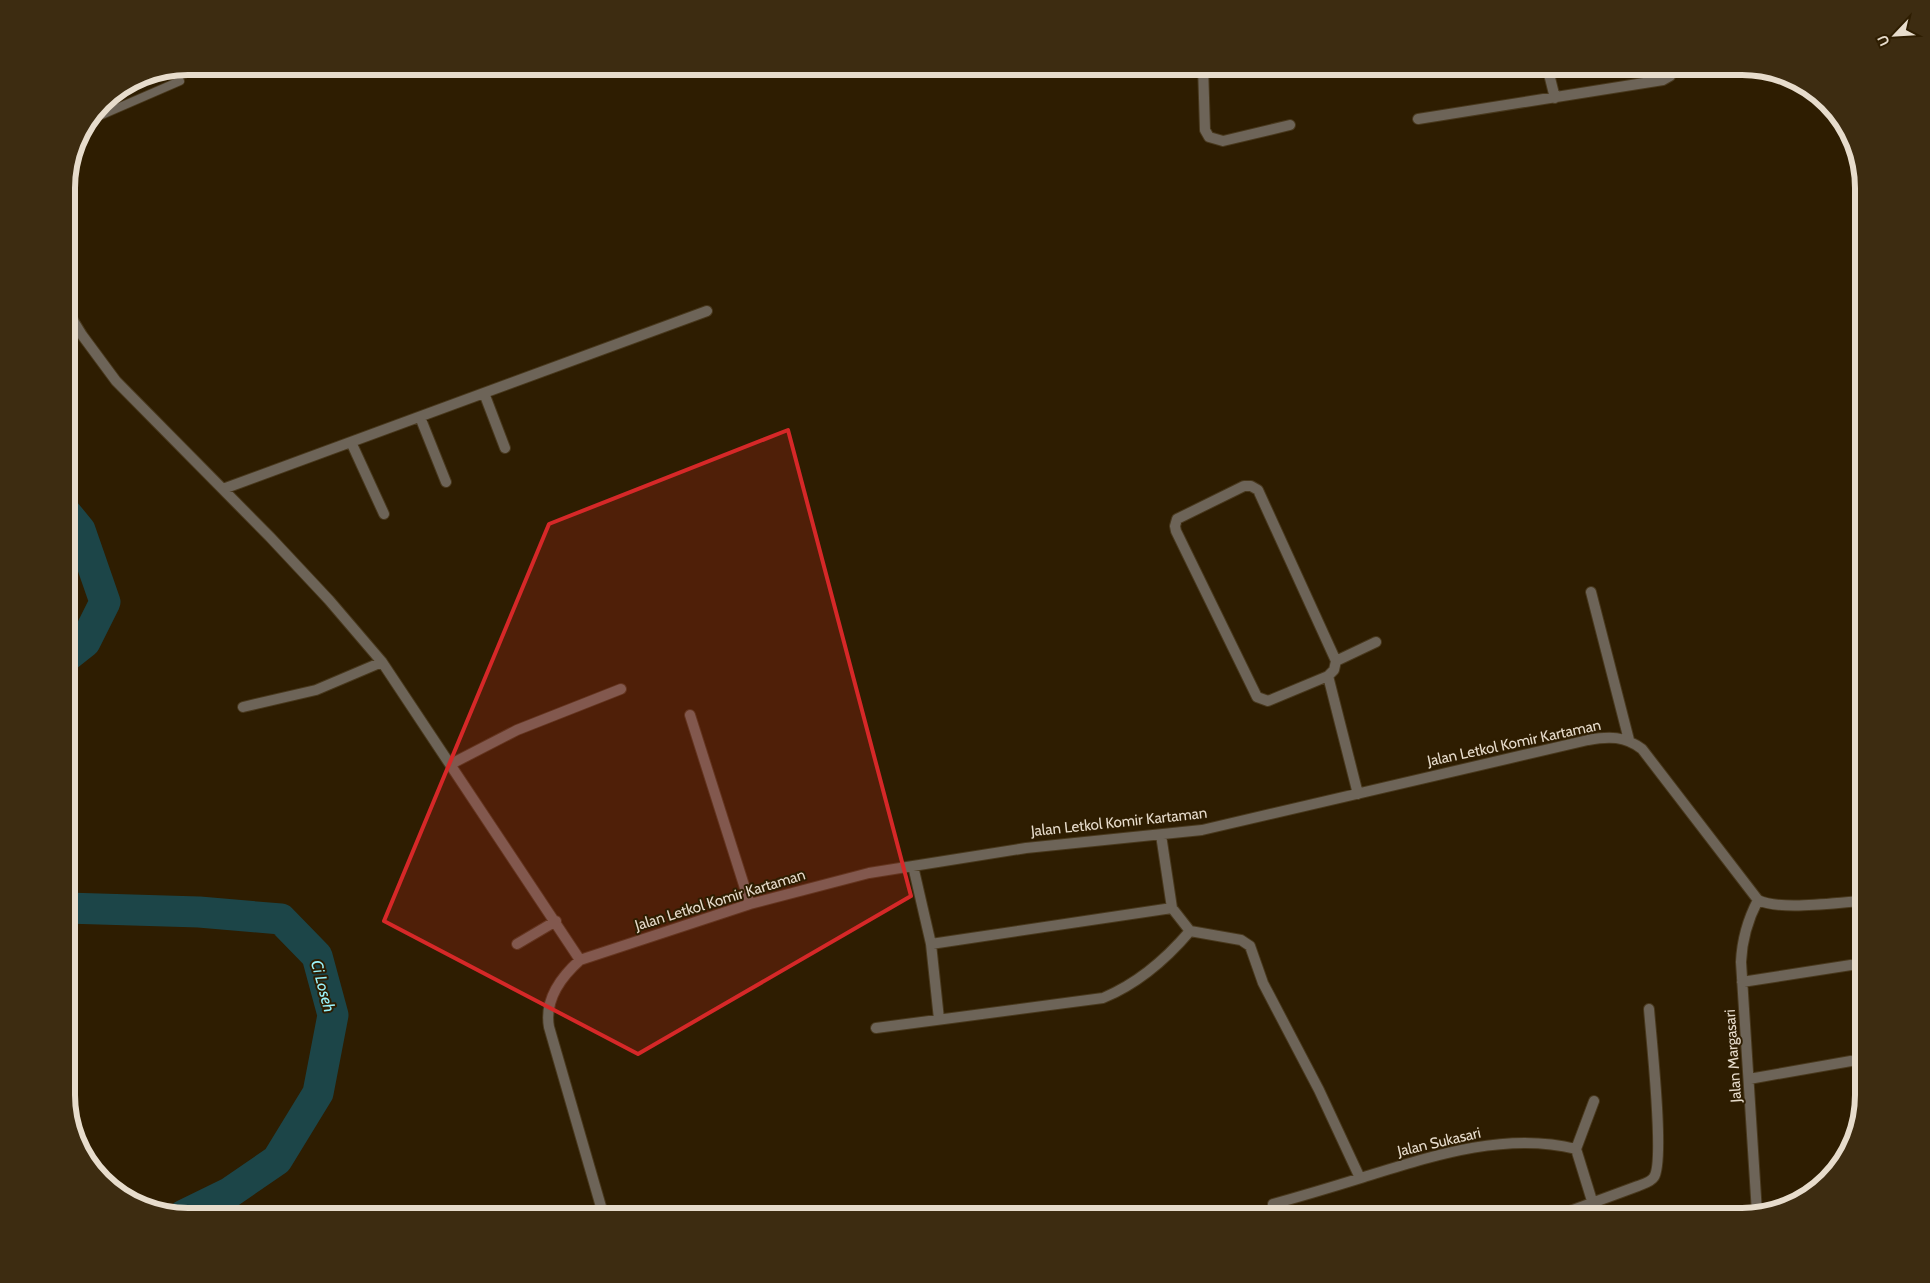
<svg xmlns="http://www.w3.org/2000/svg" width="1930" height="1283" viewBox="0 0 1930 1283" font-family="Cabin,sans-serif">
	<rect width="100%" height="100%" fill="#2e1d01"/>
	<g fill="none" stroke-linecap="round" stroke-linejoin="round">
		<path stroke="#1c4548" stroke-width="31" d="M66,513L80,530L105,602L85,642L66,657
			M66,908L199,912L281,919L317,956L333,1015L318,1093L277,1160L229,1193L184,1215"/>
		<defs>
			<path id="lane" d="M90,120L180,81"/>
			<path id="street" d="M1203,66L1205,130L1209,137L1223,141L1290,125
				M1547,66L1555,98
				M1418,119L1663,80L1670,76L1675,66
				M66,309L82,335L116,381L270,537L329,600L382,662L580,960
				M484,393L505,448
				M420,417L446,482
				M351,442L384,514
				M223,489L707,311
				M1591,592L1629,740
				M1328,676L1268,701L1257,697L1176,531L1175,526L1177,519L1244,486H1251L1258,490L1336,661
				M243,707L316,690L382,662
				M690,715L750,904
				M451,764L517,730L621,689
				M1358,794L1328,676L1334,670L1336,661L1376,642
				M1161,835L1172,908L1190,931L1241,940L1250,946L1263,983L1319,1090L1360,1178
				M913,866L931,944L939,1019
				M517,944L556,921
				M931,944L1172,908
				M1742,982L1851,965
				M876,1028L1103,998C1137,984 1167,958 1190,931
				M1749,1079L1851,1061
				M1576,1149L1594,1101
				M1273,1204C1302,1196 1332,1187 1361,1178C1429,1157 1504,1131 1576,1149L1597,1217
				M1757,1213L1741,962C1742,939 1747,921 1758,900
				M604,1217L549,1027C544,999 561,977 580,960L750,904L869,873L1026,848L1202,830L1588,740C1609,736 1625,736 1642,749L1758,900C1780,911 1838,902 1864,901
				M1554,1217L1638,1186C1643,1184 1651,1182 1654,1177C1665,1161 1651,1036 1649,1009"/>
		</defs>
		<use href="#lane" stroke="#48381d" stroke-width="10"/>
		<use href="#street" stroke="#48381d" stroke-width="12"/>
		<use href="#lane" stroke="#6d6458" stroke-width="8"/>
		<use href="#street" stroke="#6d6458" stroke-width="10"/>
	</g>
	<path fill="#d62828" fill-opacity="0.2" stroke="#d62828" stroke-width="4" stroke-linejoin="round" d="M788,430L911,896L638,1054L384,921L549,524Z"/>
	<g text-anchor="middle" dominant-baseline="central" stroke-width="4" stroke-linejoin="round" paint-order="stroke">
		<g font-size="15" fill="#e7dccc" stroke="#2e1d01">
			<text transform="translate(1514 743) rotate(-12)">Jalan Letkol Komir Kartaman</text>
			<text transform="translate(1119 822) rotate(-6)">Jalan Letkol Komir Kartaman</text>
			<text transform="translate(720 900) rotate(-17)">Jalan Letkol Komir Kartaman</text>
			<text transform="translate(1733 1056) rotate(-94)">Jalan Margasari</text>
			<text transform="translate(1439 1142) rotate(-13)">Jalan Sukasari</text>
		</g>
		<g font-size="16" font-style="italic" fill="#9bf4fc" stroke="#2e1d01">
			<text transform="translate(323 986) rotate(75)">Ci Loseh</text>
		</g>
	</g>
	<path d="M0 0H1930V1283H0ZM188 75H1742A113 113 0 0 1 1855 188V1095A113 113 0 0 1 1742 1208H188A113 113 0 0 1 75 1095V188A113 113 0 0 1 188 75Z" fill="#3d2c11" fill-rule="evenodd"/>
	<path fill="none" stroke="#e7dccc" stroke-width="6" d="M188 75H1742A113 113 0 0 1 1855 188V1095A113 113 0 0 1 1742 1208H188A113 113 0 0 1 75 1095V188A113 113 0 0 1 188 75Z"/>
	<g transform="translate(1895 35) rotate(245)" stroke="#2e1d01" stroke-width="4" paint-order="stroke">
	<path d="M0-4L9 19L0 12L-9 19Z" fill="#e7dccc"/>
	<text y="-8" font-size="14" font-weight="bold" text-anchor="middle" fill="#e7dccc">U</text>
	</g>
</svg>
